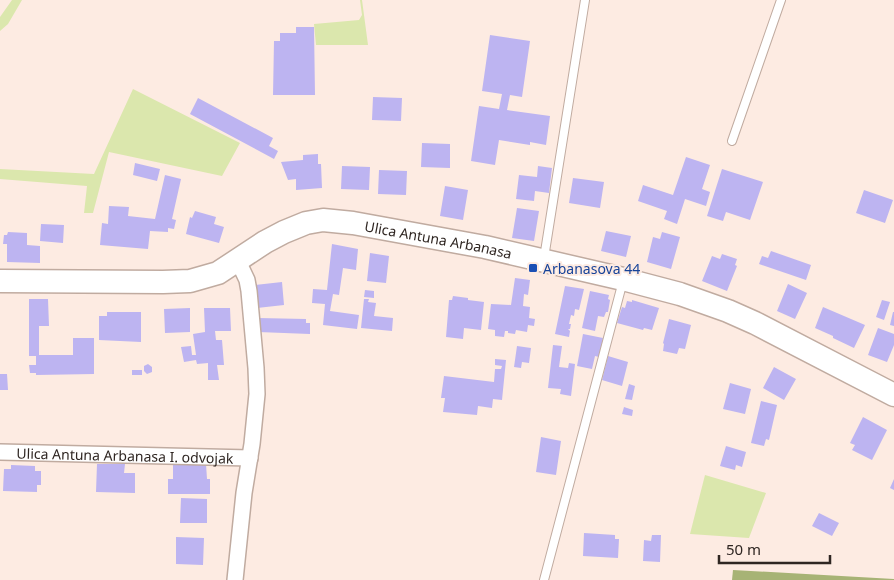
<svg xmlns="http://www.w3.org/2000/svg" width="894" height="580" viewBox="0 0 894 580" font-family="'Noto Sans',sans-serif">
	<rect width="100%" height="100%" fill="#fdebe2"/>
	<path fill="#dbe7ad" d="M12,0H22L8,24L0,31V17Z
		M360,0H362L368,45H316L314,24L359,20L362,15Z
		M133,89L240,143L222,176L109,152L93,213H84L87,186L0,179V169L94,174Z
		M705,475L766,493L749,538L690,534Z"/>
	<path fill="#a7b375" d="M733,570L894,579V580H732Z"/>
	<path fill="#bdb4f1" d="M296,27H314L315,95H273L274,41H280V33H296Z
		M490,35L530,41L522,97L510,95L507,110L550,116L546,145L530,142V145L499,140L495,165L471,161L479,106L499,109L502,94L482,91Z
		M373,97L402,98L401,121L372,120Z
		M198,98L273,138L269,146L278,151L274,159L190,114Z
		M422,143L450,144V168L421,167Z
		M318,154V164H321L322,188L296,190V179L288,180L281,162L303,160V155Z
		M686,157L710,165L702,189L710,192L706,206L685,199L677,224L664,219L667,211L638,201L643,185L673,195Z
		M135,163L160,169L157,181L133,175Z
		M342,166L370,167L369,190L341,189Z
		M538,166L552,168L549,193L535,191L534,201L516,199L519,175L537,177Z
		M722,169L763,182L750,220L726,212L723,221L707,216Z
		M379,170L407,171L406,195L378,194Z
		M165,175L181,179L172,219L176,220L174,229L168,228V232L150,231L148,249L100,245L102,223L108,224L109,206L129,207L128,216L155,219Z
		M573,178L604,182L600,208L569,203Z
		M445,186L468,190L463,220L440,216Z
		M864,190L893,200L885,223L856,213Z
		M517,208L539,211L534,241L512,238Z
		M195,211L216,217L214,224L224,227L219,243L186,234L190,217L192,218Z
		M41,224L64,225L63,243L40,241Z
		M606,231L631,236L626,257L601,251Z
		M8,232L27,233V245L40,246V263L7,262V244H3L4,235H7Z
		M662,232L680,237L671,269L647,262L653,237L660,239Z
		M332,244L358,249L356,270L343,268L339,295L333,294L330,311L359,315L357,329L323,325L325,304L312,303L313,289L327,290Z
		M771,251L811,265L806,280L759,264L762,256L768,258Z
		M370,253L389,256L386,283L367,281Z
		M722,254L737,259L735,265L737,266L727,291L702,281L712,256L720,259Z
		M515,278L530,280L528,295L524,294L523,306L530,307L529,318L535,319L534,326L528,325L527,332L516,330L515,334L508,333V331H505L504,337L495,336V330L488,329L491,304L511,305Z
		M282,282L284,305L257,308L255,285Z
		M788,284L807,293L795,319L777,311Z
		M565,286L584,289L579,310L575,309L574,316L571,315L569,324H571L570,329H568L570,331L569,337L555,334Z
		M365,290L374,291V298L364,297Z
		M590,291L609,295L608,299L610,300L608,312H606L604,317L598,316L595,331L582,328Z
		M453,296L468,298V300L484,302L481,330L464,328L463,339L446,337L449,300H452Z
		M29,299H48L49,326H39V355H73V338H94V374L36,375V373H30L29,365H36V356H29Z
		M364,299H369L368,302L376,303L374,316L393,318L392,331L361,328Z
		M632,300L659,308L652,330L644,328L643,330L617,323L622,307L625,308L627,301L632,302Z
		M882,300L890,302L884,320L876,317Z
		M823,307L865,325L854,348L833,338V336L815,328Z
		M190,308V332L165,333L164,309Z
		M204,308H230L231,331H215L216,340H222L224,365H217L219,380H208V363L197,364L196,360L184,362L181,347L191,346L192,355H196L193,334L205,332Z
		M107,312H141V342L99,340V316H107Z
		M893,312H894V326L890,325Z
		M258,318L306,319V323H310V334L258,332Z
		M669,319L691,325L685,349L679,348L677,354L663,351L664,344L663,343Z
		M878,328L894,334V345L887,362L868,355Z
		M583,334L603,338L599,357L595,356L592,369L577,366Z
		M553,345L562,346L559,367L568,368L569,363L575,364L571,396L560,394L561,389L548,388Z
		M517,346L531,348L529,363L522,362L521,368L514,367Z
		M608,356L628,362L622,386L602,380Z
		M495,359L506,360L502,400L493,399L492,408L478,406L477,415L443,412L445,398H441L444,376L494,382L495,369H501L502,366L495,365Z
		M148,364L152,367V372L147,374L144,371V366Z
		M774,367L796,379L784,400L763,388Z
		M132,370H142V375H132Z
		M0,374H7L8,390H0Z
		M730,383L751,389L745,414L723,409Z
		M629,384L635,386L632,400L625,399Z
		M761,401L777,405L769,440L766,439L764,446L751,443Z
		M624,407L633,410L632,416L622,414Z
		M863,417L887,430L872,460L852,450L855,445L850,443Z
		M541,437L561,441L556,475L536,472Z
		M726,446L746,452L742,467L736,465L735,470L720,466Z
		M97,464H125L124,473H135V493L96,492Z
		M173,464H206L207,479H210V494H168V479H173Z
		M11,465L35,466V471H41V485H37V492L3,491L4,469H11Z
		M894,479V490L890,488Z
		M181,498L207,499V523H180Z
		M819,513L839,523L832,536L812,526Z
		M584,533L615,535V539H619L618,558L583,556Z
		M652,535H661L660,562L643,561L644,540L651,541Z
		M176,537L204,538L203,565L176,564Z"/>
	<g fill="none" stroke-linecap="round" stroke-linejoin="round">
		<defs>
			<path id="service" d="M732,141L781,0
				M544,258L585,0
				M544,580L623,281"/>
			<g id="minor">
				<path id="s1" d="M0,452L250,458"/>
				<path d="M235,580L244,493L252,444L257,394L256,368L249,291L247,280L238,261"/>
			</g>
			<g id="secondary">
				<path id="s2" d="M0,281L163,282L190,281L218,273L265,242L284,232L306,223L323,220L353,223L485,247L623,279L680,294L728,311L755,323L894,395"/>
			</g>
		</defs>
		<use href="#service" stroke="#c0aba0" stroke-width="10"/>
		<use href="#minor" stroke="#c0aba0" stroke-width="18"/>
		<use href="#secondary" stroke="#c0aba0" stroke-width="25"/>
		<use href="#service" stroke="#fff" stroke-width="8"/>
		<use href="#minor" stroke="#fff" stroke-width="15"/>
		<use href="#secondary" stroke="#fff" stroke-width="22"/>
	</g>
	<rect fill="#1a4fb4" stroke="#fdebe2" stroke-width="2" x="528" y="263" width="10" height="10" rx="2.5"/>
	<g text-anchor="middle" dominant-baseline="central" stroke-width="4" stroke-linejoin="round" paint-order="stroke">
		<g font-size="14" fill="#2f2622" stroke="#fdebe2">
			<text stroke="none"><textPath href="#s2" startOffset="455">Ulica Antuna Arbanasa</textPath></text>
			<text stroke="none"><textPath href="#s1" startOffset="125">Ulica Antuna Arbanasa I. odvojak</textPath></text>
		</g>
		<g font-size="14" fill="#164399" stroke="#fdebe2" text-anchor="start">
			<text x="543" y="268">Arbanasova 44</text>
		</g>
	</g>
	<path d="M719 555v8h111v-8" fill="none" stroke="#2f2622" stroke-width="2.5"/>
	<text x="726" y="555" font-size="15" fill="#2f2622" stroke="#fdebe2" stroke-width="4" paint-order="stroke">50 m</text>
</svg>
